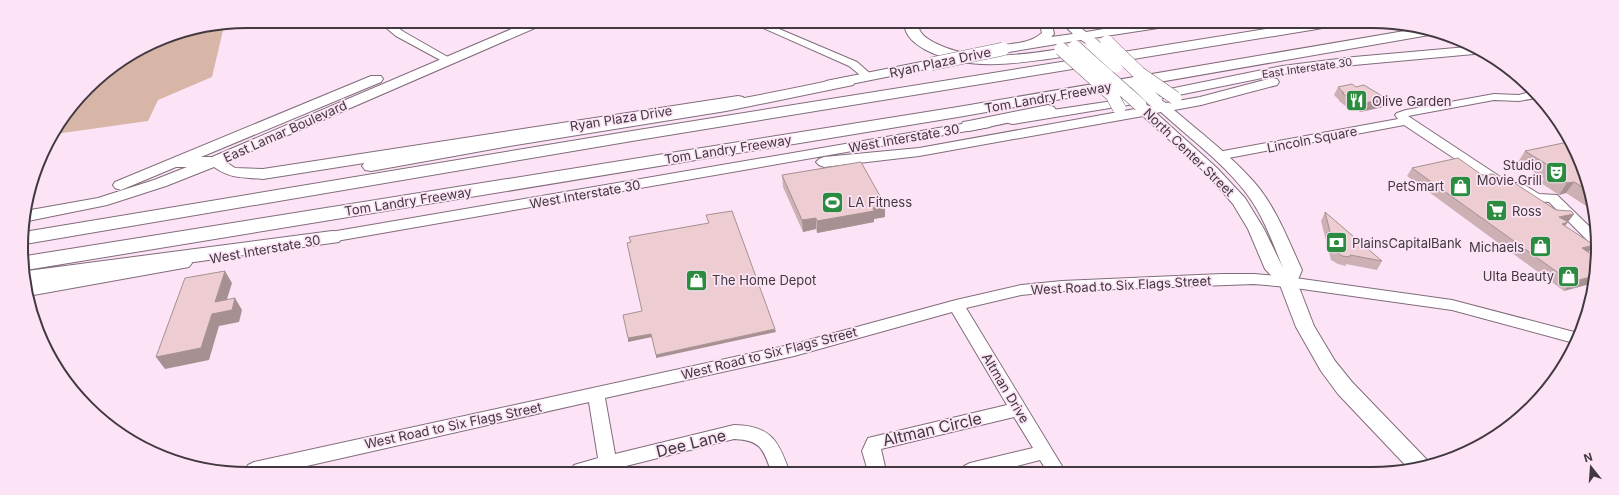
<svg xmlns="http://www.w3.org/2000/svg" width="1619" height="495" viewBox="0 0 1619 495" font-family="Inter,sans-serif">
	<rect width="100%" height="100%" fill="#fce4f6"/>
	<path fill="#d7b5a7" d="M224,26L212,77L158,100L148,121L55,134L98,77L161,38Z"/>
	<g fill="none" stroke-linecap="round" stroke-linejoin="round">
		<defs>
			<path id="minor" d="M379,22H390L404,32L453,60L452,62H444L396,36Z
				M752,23H765L857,62L874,77L869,80L865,79L849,66Z
				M1530,92L1536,98L1519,101L1494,100L1408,116L1508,182L1523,184L1539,194L1557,195L1594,231V243L1589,242L1549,202L1531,201L1514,190L1499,188L1404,125L1218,160L1212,156L1218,152L1398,119L1395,115L1397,113L1406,110L1494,94L1519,95Z
				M1222,274H1254L1288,277L1452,300L1578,333L1574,343L1452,310L1288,287L1254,284L1062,291L1021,295L966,308L1065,471H1047L1040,460L998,471H961L964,466L970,463L1033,448L1014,417L881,449L886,471H868L862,451L868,438L1007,405L952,312L794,356L605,398L615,454L734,425C770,426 778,439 789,471H771C763,448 760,440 734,439L618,468V470H571L574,465L598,458L589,402L289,470H245L248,465L254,462L794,344L956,300L1021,285L1062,281Z"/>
			<path id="major" d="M528,22H544L542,25L226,162L235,168L263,169L738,96L743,97L745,100L743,103L738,104L263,179C242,177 231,179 214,167L166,186L107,205L23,222L25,211L98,198L154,180L187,167H176L121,190L115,188L113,185L115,182L371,76H381L383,79L381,82L201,157H212Z
				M1040,24H1052L1054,34L1051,37L1073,34L1063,24H1076L1086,32L1133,24H1164L1158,28L1093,38L1095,41L1089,45L1081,40L1003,53L997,49L999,46C1014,43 1029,44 1042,33Z
				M1467,47L1479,52L1474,54L1354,65L1282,74L1159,99L1166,103L1200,97L1272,78L1277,79L1279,82L1277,85L1201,105L1174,110C1201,133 1230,155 1254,182C1276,207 1288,240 1302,270L1297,282L1314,326L1335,361L1352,382L1431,464L1410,470L1338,394L1321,371L1296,327L1280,285L1265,269L1248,229L1233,204L1207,174L1143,116L919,156L824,167L819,165L816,162L819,159L824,157L919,148L1135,109L1133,106L1134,104L1013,124L1008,123L1006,120L1008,117L1013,116L1106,102L1282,66L1354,57ZM1153,101L1151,103L1153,106H1149L1143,103ZM1161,112C1188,137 1220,160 1243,189C1262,212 1272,241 1283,268L1264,229L1245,198L1217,168L1156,113Z
				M931,60L936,61L937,64L936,67L831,88L826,87L824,84L826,81Z
				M985,120L990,121L992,124L990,127L319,244L313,243L311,239L313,235L319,234Z
				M183,257L189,259L192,263L189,267L28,296V284Z"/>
			<path id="highway" d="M904,23L918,24C919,34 926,38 935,43C976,64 1025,54 1068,48L1073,49L1075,52L1073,55L1068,56C1020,63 969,73 924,49C914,43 905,36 904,23Z
				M1291,25H1324L1322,28L1317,29L632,141L25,244L24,232L632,131Z
				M1422,28L1435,34L958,117L26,270V256L958,107Z
				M847,77L853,79L855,82L853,85L726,111L504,147L371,171L365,170L362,166L365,162L371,161C529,132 690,112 847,77Z
				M1048,105L1054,107L1056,110L1054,113L969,131L963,130L961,126L963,122L969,121Z
				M332,231L339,232L342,237L339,242L27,285V271Z"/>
		</defs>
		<use href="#minor" stroke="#816c7c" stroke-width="2"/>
		<use href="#major" stroke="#816c7c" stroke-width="2"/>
		<use href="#highway" stroke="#816c7c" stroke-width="2"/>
		<use href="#minor" fill="#fff" fill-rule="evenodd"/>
		<use href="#major" fill="#fff" fill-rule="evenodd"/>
		<use href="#highway" fill="#fff" fill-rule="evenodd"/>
		<defs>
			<path id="major-bridge" d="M1107,42L1139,73L1175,98
				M1092,44L1116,66
				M1075,47L1140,105
				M1061,49L1112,95L1119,108
				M931,64L1003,49
				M1136,83L1156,102"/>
		</defs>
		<use href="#major-bridge" stroke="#816c7c" stroke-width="14" stroke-linecap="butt"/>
		<use href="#major-bridge" stroke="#fff" stroke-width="13"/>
	</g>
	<path fill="#ccb0b4" d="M1338,87L1387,99L1383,107L1360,112L1356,109L1352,111L1339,101V100L1334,95Z
		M1568,142L1594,204V211L1566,193L1559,195L1541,183L1544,179L1518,162L1525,151Z
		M1412,168L1482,175L1504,181L1556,210L1574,214L1565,226L1588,252L1594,256L1564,291L1407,176Z
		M782,175L885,205V217L874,219V222L817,233L816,229L803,232L783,187Z
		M1325,212L1382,261L1377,270L1346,264V266L1338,264L1331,260L1321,221Z"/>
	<path fill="#a69092" d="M1387,99L1383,107L1360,112L1364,103Z
		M1360,101L1356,109L1352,111L1355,102Z
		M1574,182L1566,193L1559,195L1567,183Z
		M885,205V217L874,219V222L817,233V221L873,208Z
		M1574,214L1561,231L1559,217Z
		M816,218V229L803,232L802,220Z
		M1594,245L1587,254L1582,248Z
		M225,271L232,283L223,312L235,298L242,310L239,322L219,326L209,360L165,369L156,357L215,302Z
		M1594,276V283L1564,291L1571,282Z
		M775,329L776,332L656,358V355Z
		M651,334L652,337L628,342V338Z"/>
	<path fill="#edcdd1" stroke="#a69092" d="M1352,84L1356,87L1364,85L1387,99L1364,103L1360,101L1355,102L1342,93H1344L1338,87Z
		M1568,142L1589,191L1574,182L1567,183L1549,172L1556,170L1525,151Z
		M1458,158L1482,175L1493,174L1504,181L1513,182L1556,210L1571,211L1574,214L1559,217L1568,222L1562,224L1594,245L1582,248L1594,256V276L1571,282L1412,168Z
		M861,162L885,205L873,208L874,211L817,221L816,218L802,220L782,175Z
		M732,211L775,329L656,355L651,334L628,338L623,315L642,311L627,243L631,242L629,237L709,223L706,215Z
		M1325,212L1382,261L1350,255V257L1342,256L1335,251Z
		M225,271L215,302L235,298L232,310L212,314L201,348L156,357L185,278Z"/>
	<defs>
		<symbol id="restaurant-square" viewBox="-11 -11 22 22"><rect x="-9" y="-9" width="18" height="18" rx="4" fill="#2b8b3e" stroke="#fce4f6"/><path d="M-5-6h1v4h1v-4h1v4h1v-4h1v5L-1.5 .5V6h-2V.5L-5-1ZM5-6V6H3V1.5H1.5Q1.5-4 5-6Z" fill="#fff"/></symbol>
		<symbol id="theatre-square" viewBox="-11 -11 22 22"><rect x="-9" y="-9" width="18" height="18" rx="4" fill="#2b8b3e" stroke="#fce4f6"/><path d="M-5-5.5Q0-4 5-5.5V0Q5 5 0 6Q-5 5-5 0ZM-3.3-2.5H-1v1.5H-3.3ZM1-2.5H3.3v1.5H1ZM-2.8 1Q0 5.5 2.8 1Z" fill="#fff"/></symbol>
		<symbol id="shop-square" viewBox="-11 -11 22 22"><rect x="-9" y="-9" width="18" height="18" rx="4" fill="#2b8b3e" stroke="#fce4f6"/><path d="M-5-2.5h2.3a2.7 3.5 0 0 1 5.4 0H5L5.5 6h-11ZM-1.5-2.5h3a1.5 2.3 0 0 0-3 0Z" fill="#fff"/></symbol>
		<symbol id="stadium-square" viewBox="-11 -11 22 22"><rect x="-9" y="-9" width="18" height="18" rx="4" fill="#2b8b3e" stroke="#fce4f6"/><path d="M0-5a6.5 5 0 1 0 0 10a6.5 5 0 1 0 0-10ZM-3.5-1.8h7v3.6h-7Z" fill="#fff"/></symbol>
		<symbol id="supermarket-square" viewBox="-11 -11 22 22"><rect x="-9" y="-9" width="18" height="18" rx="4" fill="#2b8b3e" stroke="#fce4f6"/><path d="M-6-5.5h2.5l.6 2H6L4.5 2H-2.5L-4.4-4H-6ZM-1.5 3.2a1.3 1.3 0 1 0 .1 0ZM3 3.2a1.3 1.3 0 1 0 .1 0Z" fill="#fff"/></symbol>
		<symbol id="bank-square" viewBox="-11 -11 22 22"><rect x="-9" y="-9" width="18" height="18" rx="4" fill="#2b8b3e" stroke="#fce4f6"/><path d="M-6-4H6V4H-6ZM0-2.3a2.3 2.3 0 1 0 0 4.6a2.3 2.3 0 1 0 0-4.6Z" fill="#fff"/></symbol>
	</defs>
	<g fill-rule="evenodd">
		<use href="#restaurant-square" x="1344" y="88" width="25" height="25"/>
		<use href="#theatre-square" x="1544" y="160" width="25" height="25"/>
		<use href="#shop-square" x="1448" y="174" width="25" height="25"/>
		<use href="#stadium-square" x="820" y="190" width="25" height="25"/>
		<use href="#supermarket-square" x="1484" y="198" width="25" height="25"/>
		<use href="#bank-square" x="1324" y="230" width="25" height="25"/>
		<use href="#shop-square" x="1528" y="234" width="25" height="25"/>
		<use href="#shop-square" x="1556" y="264" width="25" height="25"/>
		<use href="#shop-square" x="684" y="268" width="25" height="25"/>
	</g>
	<g text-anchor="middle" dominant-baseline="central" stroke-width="3.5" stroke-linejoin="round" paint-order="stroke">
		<g font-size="11" fill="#42383f" stroke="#fce4f6">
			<text transform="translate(1307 68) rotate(-8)">East Interstate 30</text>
		</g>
		<g font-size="13" fill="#42383f" stroke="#fce4f6">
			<text transform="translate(940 62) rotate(-12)">Ryan Plaza Drive</text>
			<text transform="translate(1048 97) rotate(-10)">Tom Landry Freeway</text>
			<text transform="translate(621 118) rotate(-9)">Ryan Plaza Drive</text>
			<text transform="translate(285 131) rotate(-24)">East Lamar Boulevard</text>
			<text transform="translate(904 138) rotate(-10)">West Interstate 30</text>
			<text transform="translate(1312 139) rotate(-11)">Lincoln Square</text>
			<text transform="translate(728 149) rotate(-9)">Tom Landry Freeway</text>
			<text transform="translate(1189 152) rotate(44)">North Center Street</text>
			<text transform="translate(585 194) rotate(-10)">West Interstate 30</text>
			<text transform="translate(408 201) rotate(-9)">Tom Landry Freeway</text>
			<text transform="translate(265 249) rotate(-10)">West Interstate 30</text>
			<text transform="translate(1121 285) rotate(-3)">West Road to Six Flags Street</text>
			<text transform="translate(769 353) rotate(-14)">West Road to Six Flags Street</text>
			<text transform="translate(1006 388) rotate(59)">Altman Drive</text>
			<text transform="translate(453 425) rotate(-12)">West Road to Six Flags Street</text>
		</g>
		<g font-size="13" fill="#42383f" stroke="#fce4f6" text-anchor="start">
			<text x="1372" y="101">Olive Garden</text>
			<text x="1542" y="165" text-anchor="end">Studio<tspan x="1542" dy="15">Movie Grill</tspan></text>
			<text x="1444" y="186" text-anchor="end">PetSmart</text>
			<text x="848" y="202">LA Fitness</text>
			<text x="1512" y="211">Ross</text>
			<text x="1352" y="243">PlainsCapitalBank</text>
			<text x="1524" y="247" text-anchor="end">Michaels</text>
			<text x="1554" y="276" text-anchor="end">Ulta Beauty</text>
			<text x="712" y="280">The Home Depot</text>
		</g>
		<g font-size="16" fill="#42383f" stroke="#fce4f6">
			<text transform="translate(932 429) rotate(-13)">Altman Circle</text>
			<text transform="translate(691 443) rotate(-14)">Dee Lane</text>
		</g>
	</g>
	<path d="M0 0H1619V495H0ZM247 28H1372A219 219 0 0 1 1591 247V248A219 219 0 0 1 1372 467H247A219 219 0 0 1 28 248V247A219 219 0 0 1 247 28Z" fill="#fce4f6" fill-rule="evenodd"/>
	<path fill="none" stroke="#42383f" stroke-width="2" d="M247 28H1372A219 219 0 0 1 1591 247V248A219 219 0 0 1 1372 467H247A219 219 0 0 1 28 248V247A219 219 0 0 1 247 28Z"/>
	<g transform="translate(1591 467) rotate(343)" stroke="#fce4f6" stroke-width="3" paint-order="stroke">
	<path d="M0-3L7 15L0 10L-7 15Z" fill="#42383f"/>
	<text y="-6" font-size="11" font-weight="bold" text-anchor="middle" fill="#42383f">N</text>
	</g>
</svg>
